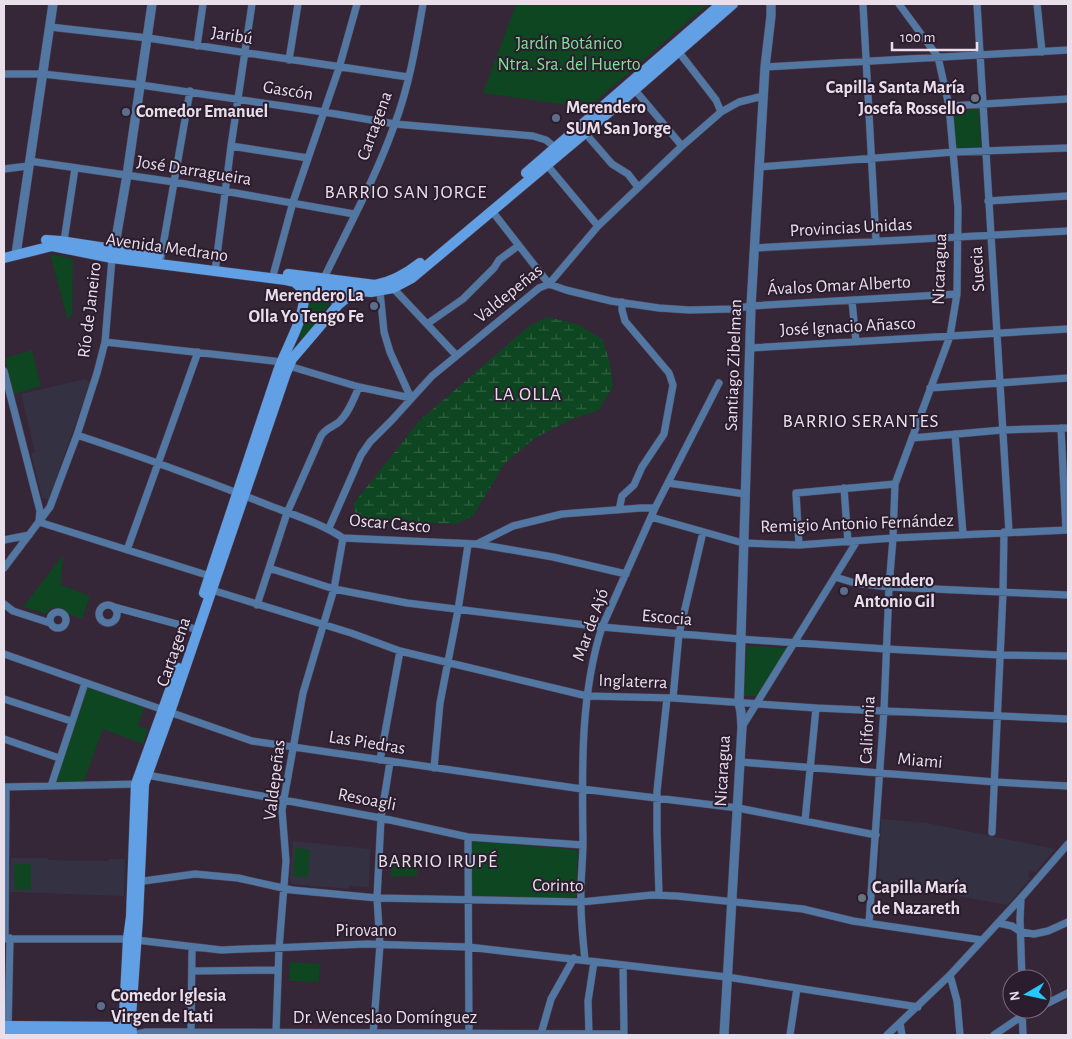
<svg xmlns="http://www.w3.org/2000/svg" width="1072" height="1039" viewBox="0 0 1072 1039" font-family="'Alegreya Sans',sans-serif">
	<defs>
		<pattern id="wetland-marsh" width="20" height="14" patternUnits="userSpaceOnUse" patternTransform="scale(1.25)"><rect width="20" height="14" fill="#0e4621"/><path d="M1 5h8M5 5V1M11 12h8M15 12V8" fill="none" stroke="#316041"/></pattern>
	</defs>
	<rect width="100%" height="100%" fill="#352638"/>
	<path fill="#343142" d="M85,379L90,382L49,499L42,498L31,453L35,452L21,394Z
		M881,819L927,823L1055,849L1036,872L1030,871L1028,876L1031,878L1008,905L946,894L878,886Z
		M293,841L370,849L369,887L349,886V889L292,884L290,880Z
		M11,858H48V860L109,861V859H125L124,896L10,892Z"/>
	<path fill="#0e4621" d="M516,4H708L588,108L483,93Z
		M979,106L981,149L956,151L951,108Z
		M50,254L73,259L72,314L68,320Z
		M317,295L327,299L329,304L305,339L302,340L298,335L308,301Z
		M32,350L41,386L14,394L5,358Z
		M63,555L61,585L90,596L82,619L51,607L47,614L23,607Z
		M747,646L786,648L760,696H744Z
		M86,687L144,707L138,726L148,729L143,744L103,729L84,781L55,782Z
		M473,841L578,850L576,898L474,896L472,893L470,843Z
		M295,848L310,850L308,877L293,876Z
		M417,860V876L391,877V861Z
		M15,864H31V890L14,889Z
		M290,962L320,964L319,982L289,981Z"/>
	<path fill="url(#wetland-marsh)" d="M548,317L577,324L603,340L610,364L613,386L599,410L570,420L535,438L505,463L473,516L456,524L364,520L354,515V503L419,421L529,326Z"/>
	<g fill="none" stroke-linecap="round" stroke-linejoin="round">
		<defs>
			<path id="minor" d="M863,4L876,241
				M977,4L1009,532
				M1037,4L1042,52
				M50,27L148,38L408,77
				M197,46L203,4
				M678,51L716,100L721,112
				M289,60L298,4
				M765,67L1068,50
				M4,74H43L141,85L324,112L395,124L533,136L546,140L557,149
				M635,90L682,146
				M949,106L1068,99
				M585,133L612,164L628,174L638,187
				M231,146L308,158
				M29,161L174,182L354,214
				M547,165L598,226
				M760,167L954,152L1068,148
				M4,169L28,166
				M988,201L1068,196
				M492,211L549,284L566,290L611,301L659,308L689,310L732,309L751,306L957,294
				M64,241L75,168
				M755,248L1068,231
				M161,257L190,91
				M215,271L231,146L252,4
				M274,272L293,202L339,68L357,4
				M324,278C348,228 375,179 394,126C409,87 416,45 423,4
				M393,288L456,355
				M380,292L384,332L390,352L411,398
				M852,301L856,342
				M427,324L463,299L494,268L499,260L518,246
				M105,342L282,362L289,366L359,387L411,398
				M750,348L1068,329
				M4,371L40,511L39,521
				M930,388L1068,378
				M1061,428L1066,530
				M955,434L963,534
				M77,435C140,456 202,479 263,503C290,514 319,522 343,538L477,544L553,557L626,574
				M912,438L1002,430L1068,428
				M668,483L745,494
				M844,488L848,542
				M619,510L622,496L634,485L642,467L664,434L673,385L669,373L625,321L622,310V302
				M651,517L743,543L799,545L893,538L1068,530
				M39,522L213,577
				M329,528L361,455L370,442L392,420L432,376L539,288L549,284L598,226L682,146L721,112L739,102L763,96
				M4,540L29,535
				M477,544L513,526L562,514L641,508H655
				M799,545L796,493L895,484
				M127,550L198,352
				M4,568L50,507L77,435L97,373L105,342L112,258
				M269,568L334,589L407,603L602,627L740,639L886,649L1000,655L1068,656
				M835,577L855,583L889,587L1068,595
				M212,590L351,633L400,651L587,696L673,698L816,708L1068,719
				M4,604L13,611L50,623
				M99 614a9 9 0 1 1 18 0a9 9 0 1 1-18 0Z
				M257,605L287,513L321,436C326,428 333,427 339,422C349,413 354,398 359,387
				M114,607L199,630
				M50 620a8 8 0 1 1 16 0a8 8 0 1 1-16 0Z
				M4,654L252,741L582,789L738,808L876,835
				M673,698L679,634L703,532
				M4,699L71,721
				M742,727L857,541
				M4,739L59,758
				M380,760L400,651
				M740,762L995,782L1068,786
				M434,768L440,703L458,610L468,545
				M147,775L381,818L468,837L583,845
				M51,786L85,683
				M4,787L138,784
				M805,821L816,708
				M992,832L1003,593L1004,532
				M468,837L469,1035
				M136,882L195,874L238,878L292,890L377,898L581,902L652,895L677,896L803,909L853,921L982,940
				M659,895L657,831V791L667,698
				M1021,898L1020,919L1022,979
				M869,923L884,710L889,587L893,538L895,484L950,336L957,294L958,208L949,106L938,57L899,4
				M998,923L1012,926L1021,932L1034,934L1048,931L1068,922
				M4,939H128L221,950L367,944L468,947L727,977L918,1007
				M5,939L6,787
				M585,960C583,941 581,922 581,903C580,883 583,862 583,842C582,771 580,695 602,627L655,508L719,383
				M623,965L624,1035
				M192,971L278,970
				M950,975L957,1001L960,1035
				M1042,1006L1068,993
				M1022,1009L1023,1035
				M900,1023L902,1035
				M8,1030L10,938
				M191,1032L192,947
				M276,1032L279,948L286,861L282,810L303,693L334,589L343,538
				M541,1034L551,999L574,958
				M133,1035L146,1032H191L623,1034
				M373,1035L380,945L377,898L381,818L390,762
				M589,1035L588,1001L594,962
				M790,1035L797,988
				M887,1035L950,975L1021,898L1068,844
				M994,1035L1022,1016L1036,1009"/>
			<path id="tertiary" d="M16,254L53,4
				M113,256L127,175L152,4
				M325,284L338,305
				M304,301L314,292L321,283
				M724,1035L742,727L741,712L739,703L751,306L765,67L771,16V4"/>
			<path id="secondary" d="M526,173L721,4
				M46,240L60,241L158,256
				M4,258L52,246L112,258L286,280L319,287L371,292L393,288L412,278L585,133L733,4
				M288,274L375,285C392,282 406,274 420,263
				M204,593C228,519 253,445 278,371C286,348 302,324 304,299C304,290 300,286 293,281
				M4,1026L130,1027
				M4,1034L120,1035
				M131,1035L124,1027V1015L128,939L131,917L136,784L178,668
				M132,1035L131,1016L138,918L144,784L170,712L286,373L292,359L338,305L355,291"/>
		</defs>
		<use href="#minor" stroke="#524455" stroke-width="8"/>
		<use href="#tertiary" stroke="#524455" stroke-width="10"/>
		<use href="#secondary" stroke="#524455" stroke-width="11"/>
		<use href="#minor" stroke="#5177a2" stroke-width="7"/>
		<use href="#tertiary" stroke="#5177a2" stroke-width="9"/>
		<use href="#secondary" stroke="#62a0e5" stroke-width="10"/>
	</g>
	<g fill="#6b7280" stroke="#2b1c2e" stroke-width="2">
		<circle cx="975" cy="98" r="5"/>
		<circle cx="862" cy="898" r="5"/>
	</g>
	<g fill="#5c6f8a" stroke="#2b1c2e" stroke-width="2">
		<circle cx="126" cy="112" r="5"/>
		<circle cx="556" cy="118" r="5"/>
		<circle cx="374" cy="306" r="5"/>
		<circle cx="844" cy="591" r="5"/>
		<circle cx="101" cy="1006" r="5"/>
	</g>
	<g text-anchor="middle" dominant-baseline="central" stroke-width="4" stroke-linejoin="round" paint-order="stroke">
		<g font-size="18" fill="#e9dfeb" stroke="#2b1c2e">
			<text transform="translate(232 36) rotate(9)">Jaribú</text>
			<text transform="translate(288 91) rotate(9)">Gascón</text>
			<text transform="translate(375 126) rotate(-70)">Cartagena</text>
			<text transform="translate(194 171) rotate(9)">José Darragueira</text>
			<text transform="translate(851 228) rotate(-3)">Provincias Unidas</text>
			<text transform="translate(167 248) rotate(8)">Avenida Medrano</text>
			<text transform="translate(940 269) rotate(-88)">Nicaragua</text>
			<text transform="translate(978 269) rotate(-93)">Suecia</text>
			<text transform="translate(839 286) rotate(-3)">Ávalos Omar Alberto</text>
			<text transform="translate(509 294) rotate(-39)">Valdepeñas</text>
			<text transform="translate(90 310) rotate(-83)">Río de Janeiro</text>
			<text transform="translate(848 327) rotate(-3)">José Ignacio Añasco</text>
			<text transform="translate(734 365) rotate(-88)">Santiago Zibelman</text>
			<text transform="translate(390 524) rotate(5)">Oscar Casco</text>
			<text transform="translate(857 524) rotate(-2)">Remigio Antonio Fernández</text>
			<text transform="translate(667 618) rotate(5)">Escocia</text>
			<text transform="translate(591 625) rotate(-70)">Mar de Ajó</text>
			<text transform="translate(174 652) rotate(-71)">Cartagena</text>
			<text transform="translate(633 682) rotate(2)">Inglaterra</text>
			<text transform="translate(868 730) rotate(-87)">California</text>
			<text transform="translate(367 743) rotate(9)">Las Piedras</text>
			<text transform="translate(920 761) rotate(5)">Miami</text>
			<text transform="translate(723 771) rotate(-87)">Nicaragua</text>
			<text transform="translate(275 780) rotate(-83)">Valdepeñas</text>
			<text transform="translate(367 800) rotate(11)">Resoagli</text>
			<text transform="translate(558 886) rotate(1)">Corinto</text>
			<text x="366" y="931">Pirovano</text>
			<text x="385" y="1018">Dr. Wenceslao Domínguez</text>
		</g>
		<g font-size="18" fill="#7ce495" stroke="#2b1c2e">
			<text x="569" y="44">Jardín Botánico<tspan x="569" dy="21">Ntra. Sra. del Huerto</tspan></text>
		</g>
		<g font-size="18" font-weight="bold" fill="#e9dfeb" stroke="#2b1c2e" text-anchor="start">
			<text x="965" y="88" text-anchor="end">Capilla Santa María<tspan x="965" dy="21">Josefa Rossello</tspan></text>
			<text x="566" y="108">Merendero<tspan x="566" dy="21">SUM San Jorge</tspan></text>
			<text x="136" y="112">Comedor Emanuel</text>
			<text x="364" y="296" text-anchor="end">Merendero La<tspan x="364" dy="21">Olla Yo Tengo Fe</tspan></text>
			<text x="854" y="581">Merendero<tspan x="854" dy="21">Antonio Gil</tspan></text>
			<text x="872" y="888">Capilla María<tspan x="872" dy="21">de Nazareth</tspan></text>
			<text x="111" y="996">Comedor Iglesia<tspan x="111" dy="21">Virgen de Itati</tspan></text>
		</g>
		<g font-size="19" letter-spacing="1" fill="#e9dfeb" stroke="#2b1c2e">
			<text x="406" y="192">BARRIO SAN JORGE</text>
			<text x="528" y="394">LA OLLA</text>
			<text x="861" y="421">BARRIO SERANTES</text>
			<text x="438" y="861">BARRIO IRUPÉ</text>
		</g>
	</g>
	<rect width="1072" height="1039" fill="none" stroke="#e9dfeb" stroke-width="10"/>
	<g transform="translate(1027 994) rotate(261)"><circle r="24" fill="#2b1c2e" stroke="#776a7a"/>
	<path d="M0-4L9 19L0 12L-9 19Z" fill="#26c9fe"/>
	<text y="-8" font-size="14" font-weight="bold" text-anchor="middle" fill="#e9dfeb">N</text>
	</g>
	<path d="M892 42v8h85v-8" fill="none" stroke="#e9dfeb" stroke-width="2.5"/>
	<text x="900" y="42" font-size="15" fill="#e9dfeb" stroke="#2b1c2e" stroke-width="4" paint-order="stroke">100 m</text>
</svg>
